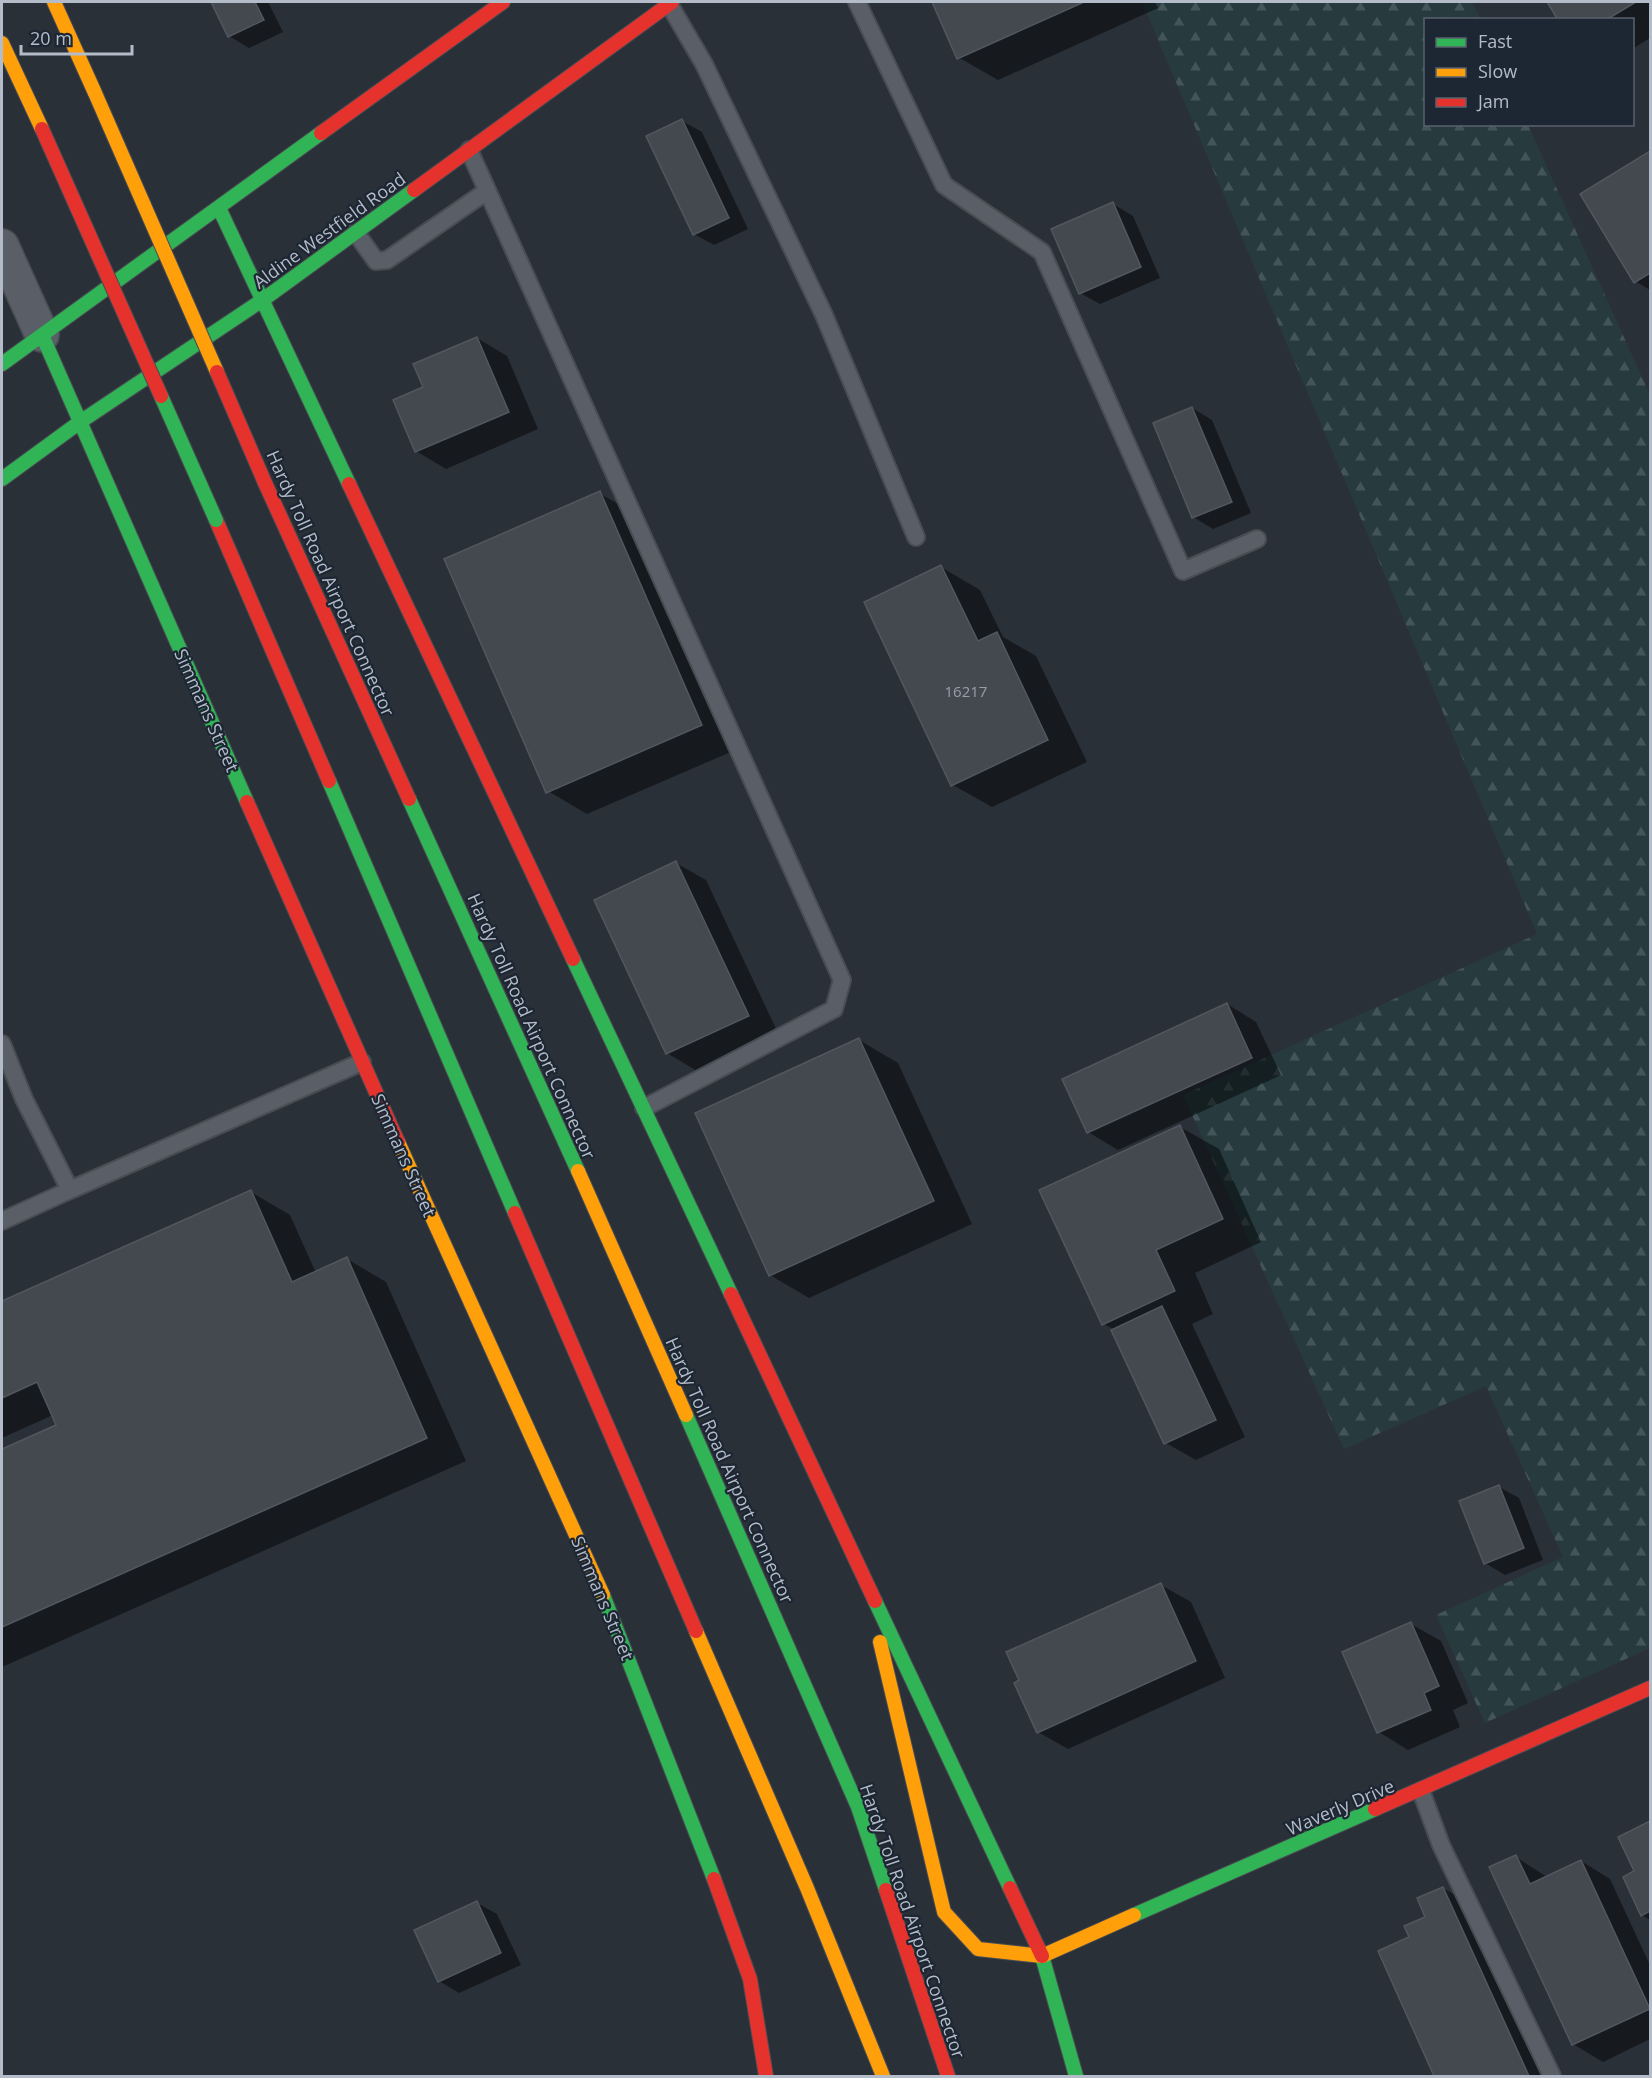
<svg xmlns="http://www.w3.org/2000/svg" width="1652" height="2078" viewBox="0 0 1652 2078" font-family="'Open Sans',sans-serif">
	<defs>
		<pattern id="forest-firs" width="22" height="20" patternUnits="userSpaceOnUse" patternTransform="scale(1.5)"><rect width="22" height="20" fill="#273a3e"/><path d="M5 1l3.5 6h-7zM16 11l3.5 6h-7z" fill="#445559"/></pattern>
	</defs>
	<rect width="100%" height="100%" fill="#2a3038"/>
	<path fill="url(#forest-firs)" d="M1142,2H1472L1481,19L1426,20V124L1528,125L1650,395V1648L1485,1723L1436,1615L1563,1557L1486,1386L1344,1449L1183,1095L1537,934Z"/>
	<path fill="#0007" d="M212,2H268L283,32L249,48L229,36Z
		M933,2H1155L1158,8L998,80L958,57Z
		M1549,2H1650V38L1632,49V20H1559Z
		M682,121L702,132L748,229L714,245L694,234Z
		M1650,153V290L1635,281L1582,195Z
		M1113,204L1133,216L1160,278L1100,304L1080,293Z
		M477,338L507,356L538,429L446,469L416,451L425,388Z
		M1192,408L1212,420L1251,513L1213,529L1193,517Z
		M599,493L639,516L740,748L587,814L548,791Z
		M941,567L980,590L1003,637L1036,656L1087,762L992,807L953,785Z
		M676,863L706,880L778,1033L697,1071L667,1053Z
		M1227,1004L1256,1022L1281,1075L1118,1150L1088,1132Z
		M859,1040L898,1063L972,1224L809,1298L770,1275Z
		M1180,1127L1219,1149L1261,1242L1195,1273L1213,1314L1192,1324L1245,1437L1196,1460L1166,1443L1113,1329L1104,1324Z
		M251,1192L290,1215L316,1273L347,1259L386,1282L466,1461L2,1667V1451L58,1426L53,1415L2,1438V1303Z
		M1499,1487L1519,1498L1543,1560L1505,1575L1485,1563Z
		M1161,1585L1191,1602L1225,1678L1068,1749L1038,1732Z
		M1411,1624L1441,1641L1468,1703L1453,1710L1460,1727L1408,1750L1379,1732Z
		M1650,1823V1920L1642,1915L1636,1872L1620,1837Z
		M1516,1857L1547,1877L1581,1861L1610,1879L1650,1965V2039L1603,2062L1573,2044Z
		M1443,1888L1482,1911L1557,2076H1436L1380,1951L1411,1938L1427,1917Z
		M477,1903L497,1914L521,1965L459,1993L439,1981Z"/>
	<path fill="#444950" stroke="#52575f" stroke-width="1.5" d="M211,2H255L264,20L228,37Z
		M932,2H1084L957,59Z
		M1547,2H1636L1606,20H1558Z
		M682,119L729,218L693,235L646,136Z
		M1650,151V273L1634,283L1580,194Z
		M1113,202L1141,267L1079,294L1051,229Z
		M477,337L509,412L415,452L393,400L423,387L413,364Z
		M1192,407L1232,502L1192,518L1153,423Z
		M600,491L702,725L546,793L444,559Z
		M941,565L978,641L997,632L1048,740L951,786L864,602Z
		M676,861L749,1016L666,1054L594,900Z
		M1227,1003L1252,1058L1087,1133L1062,1079Z
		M859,1038L934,1201L769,1276L695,1113Z
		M1180,1125L1223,1219L1156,1250L1175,1291L1102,1325L1039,1190Z
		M251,1190L292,1282L347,1257L427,1438L2,1627V1449L56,1425L37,1382L2,1398V1301Z
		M1162,1306L1216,1420L1164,1444L1111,1330Z
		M1499,1485L1524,1548L1484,1564L1459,1501Z
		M1161,1583L1196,1661L1037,1733L1014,1683L1019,1680L1006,1652Z
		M1411,1622L1439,1686L1424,1693L1431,1710L1377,1733L1342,1652Z
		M1650,1821V1911L1641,1916L1623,1877L1634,1871L1618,1837Z
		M1516,1855L1530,1884L1581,1860L1650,2009L1572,2045L1489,1867Z
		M1443,1887L1529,2076H1434L1378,1951L1409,1937L1404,1926L1425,1917L1417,1898Z
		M477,1901L501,1953L438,1982L414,1930Z"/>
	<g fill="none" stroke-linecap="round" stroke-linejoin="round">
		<defs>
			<path id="lane" d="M857,2L944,185L1042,252L1183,571L1257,539
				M669,4L704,64L824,315L916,537
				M469,150L842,980L834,1009L644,1108
				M356,233L376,261L387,260L487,191
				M2,1044L24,1099L70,1190L362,1062
				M2,1221L70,1190
				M1421,1791L1441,1845L1552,2076"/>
			<path id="street" d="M2,246L42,335"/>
			<path id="fast" d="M219,208L349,484
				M42,335L247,802
				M2,364L321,133
				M2,479L80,422L264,299L414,190
				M329,781L515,1213
				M409,799L578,1171
				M573,959L731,1294
				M686,1415L858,1807L886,1890
				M603,1595L714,1879
				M875,1601L1010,1888
				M1134,1915L1375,1809
				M1042,1956L1076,2076"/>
			<path id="slow" d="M54,2L95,93
				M2,43L42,129
				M398,1142L603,1595
				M578,1171L686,1415
				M696,1631L807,1888L883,2076
				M880,1642L944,1912L978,1949L1042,1956L1134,1915"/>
			<path id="jam" d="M321,133L503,2
				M414,190L672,2
				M265,483L409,799
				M349,484L573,959
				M216,520L329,781
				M247,802L398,1142
				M515,1213L696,1631
				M731,1294L875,1601
				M1375,1809L1650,1688
				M714,1879L750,1979L766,2076
				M1010,1888L1042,1956
				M886,1890L948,2076"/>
		</defs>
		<use href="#lane" stroke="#484c53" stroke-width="20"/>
		<use href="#street" stroke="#484c53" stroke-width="36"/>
		<use href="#fast" stroke="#484c53" stroke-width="16"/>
		<use href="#slow" stroke="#484c53" stroke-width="16"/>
		<use href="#jam" stroke="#484c53" stroke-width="16"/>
		<use href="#lane" stroke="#5a5e66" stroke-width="16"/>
		<use href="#street" stroke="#5a5e66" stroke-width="33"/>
		<use href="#fast" stroke="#30b455" stroke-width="14"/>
		<use href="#slow" stroke="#ff9f0a" stroke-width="14"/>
		<use href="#jam" stroke="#e5322d" stroke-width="14"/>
		<defs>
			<path id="fast-bridge" d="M161,396L216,520"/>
			<path id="slow-bridge" d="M95,93L217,372"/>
			<path id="jam-bridge" d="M42,129L161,396
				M217,372L265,483"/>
		</defs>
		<use href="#fast-bridge" stroke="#474c53" stroke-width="16" stroke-linecap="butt"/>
		<use href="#slow-bridge" stroke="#474c53" stroke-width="16" stroke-linecap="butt"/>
		<use href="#jam-bridge" stroke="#474c53" stroke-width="16" stroke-linecap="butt"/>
		<use href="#fast-bridge" stroke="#30b455" stroke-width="14"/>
		<use href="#slow-bridge" stroke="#ff9f0a" stroke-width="14"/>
		<use href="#jam-bridge" stroke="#e5322d" stroke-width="14"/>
	</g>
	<g text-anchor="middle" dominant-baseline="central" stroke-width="4.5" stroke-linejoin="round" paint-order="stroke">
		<g font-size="15" fill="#989fab">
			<text x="966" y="691">16217</text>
		</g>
		<g font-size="18" fill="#b4bcc9" stroke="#1d2633">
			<text transform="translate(329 230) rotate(-36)">Aldine Westfield Road</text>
			<text transform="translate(331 583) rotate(66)">Hardy Toll Road Airport Connector</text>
			<text transform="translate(207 710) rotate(66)">Simmans Street</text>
			<text transform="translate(532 1026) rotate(66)">Hardy Toll Road Airport Connector</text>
			<text transform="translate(404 1155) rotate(66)">Simmans Street</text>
			<text transform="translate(730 1470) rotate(66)">Hardy Toll Road Airport Connector</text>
			<text transform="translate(603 1598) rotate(67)">Simmans Street</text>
			<text transform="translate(1340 1807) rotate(-23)">Waverly Drive</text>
			<text transform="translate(913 1921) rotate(71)">Hardy Toll Road Airport Connector</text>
		</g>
	</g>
	<rect width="1652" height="2078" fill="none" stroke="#b4bcc9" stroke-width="6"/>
	<rect x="1424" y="18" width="210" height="108" fill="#1d2633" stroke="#59626f" stroke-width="1.5"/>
	<rect x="1436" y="38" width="30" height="9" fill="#30b455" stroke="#59626f" stroke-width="1.5"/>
	<text x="1478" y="48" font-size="18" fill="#b4bcc9">Fast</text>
	<rect x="1436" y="68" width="30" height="9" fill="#ff9f0a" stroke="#59626f" stroke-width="1.5"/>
	<text x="1478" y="78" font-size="18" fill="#b4bcc9">Slow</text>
	<rect x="1436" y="98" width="30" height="9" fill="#e5322d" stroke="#59626f" stroke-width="1.5"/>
	<text x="1478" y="108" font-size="18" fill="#b4bcc9">Jam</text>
	<path d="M21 45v9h111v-9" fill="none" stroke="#b4bcc9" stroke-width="3"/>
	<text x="30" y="45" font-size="18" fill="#b4bcc9" stroke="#1d2633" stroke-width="4.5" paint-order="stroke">20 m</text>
</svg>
